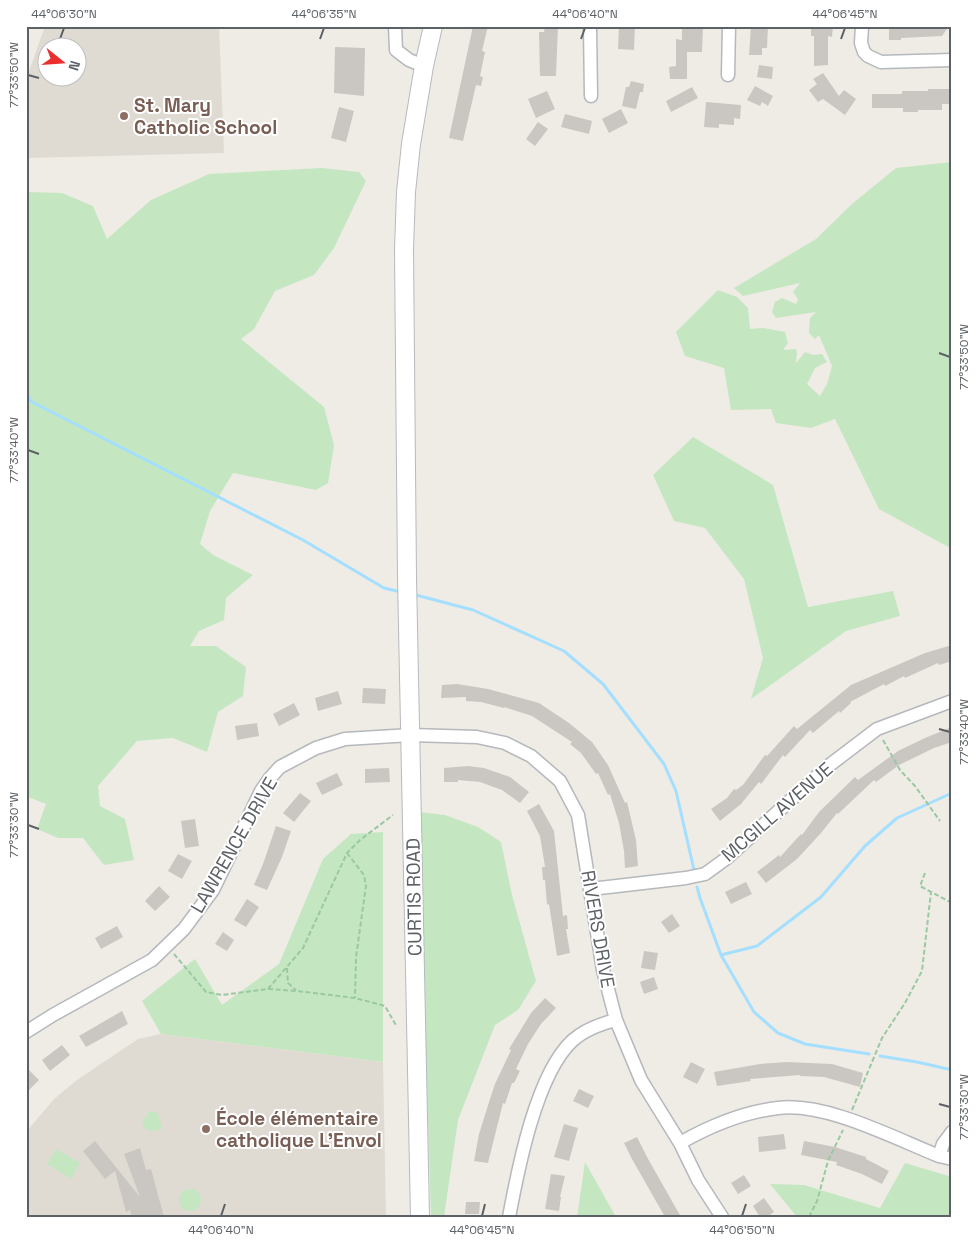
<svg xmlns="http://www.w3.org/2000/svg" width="978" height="1243" viewBox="0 0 978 1243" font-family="'Space Grotesk',sans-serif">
	<rect width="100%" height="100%" fill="#efece5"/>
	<path fill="#dfdbd3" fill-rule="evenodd" d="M45,26H219L224,153L26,158V80ZM48,48H78V78H48Z
		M161,1034L383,1062L386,1217H26V1133L32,1125L54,1099L77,1080L138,1039Z"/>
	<path fill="#c4e7c1" d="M952,162V549L879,509L835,419L811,428L776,423L771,409L731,410L724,368L685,356L676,332L718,290L737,297L748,308L750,329L763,328L785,332L788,343L783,350L796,349L797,353L796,363L805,352L813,355L822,354L827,362L815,368L807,384L820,396L827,384L832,366L819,335L815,339L809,333L810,318L816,312L776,318L772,312L775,302L782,298L796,304L798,299L793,292L800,283L743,296L734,288L816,239L852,204L896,168Z
		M322,168L359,172L366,181L334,248L314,275L275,291L254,329L241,339L324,407L334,445L328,483L316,490L233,473L210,511L200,544L213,555L253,575L226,598L224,620L199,631L190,646H216L246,667L243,696L218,712L207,752L173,738L137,741L98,786L100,806L125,819L134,860L104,865L83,838H58L37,829L46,804L28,797L26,798V192L62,193L93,206L107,239L151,200L209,174Z
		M693,437L773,485L808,607L893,591L900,616L846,631L751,699L763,658L744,579L705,528L674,521L653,475Z
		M419,812L445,815L478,827L501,842L512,895L536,981L518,1010L495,1025L458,1120L444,1217H431Z
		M383,832V1062L161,1034L142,1001L195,959L222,1005L279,964L323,859L351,834Z
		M148,1112H156L158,1114L162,1129L152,1131L144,1128L142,1119L148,1117Z
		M56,1149L80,1163L71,1179L47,1164Z
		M585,1162L616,1217H577Z
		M905,1163L952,1177V1217H797L770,1184L804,1185L880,1208Z
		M179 1200a11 11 0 1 1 22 0a11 11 0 1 1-22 0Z"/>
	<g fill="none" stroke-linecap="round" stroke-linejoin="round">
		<path stroke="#a5dfff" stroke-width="3" d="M26,392H28L30,401L303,540L384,588L401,592
			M412,594L473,610L564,651L603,684L664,764L676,791L694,870
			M697,887L700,898L721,955L754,1012L778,1033L805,1044L869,1054
			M721,955L757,946L821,897L865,846L897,818L952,793
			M880,1056L917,1062L952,1070"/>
	</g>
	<path fill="#cac7c2" d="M473,26H488L482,51L485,52L480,76L483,77L481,86L476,85L463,141L449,138Z
		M545,26H558L556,76H540L539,32H544Z
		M619,26H635L634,50L618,49Z
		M682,26H703L702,52H687V79H670L669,67L676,66V39L682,40Z
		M751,26H768L767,48H762V55H749Z
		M811,26H833L832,37L828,36V65L814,66V36H811Z
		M889,26H949L942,36L901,38V40H889Z
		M335,47L365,48L364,96L334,93Z
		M759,65L773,67L772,79L757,77Z
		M823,73L839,96L844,90L856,99L845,115L823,99L818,102L809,90L817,84L813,79Z
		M631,81L644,84L643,92H640L636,109L622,106L626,87H629Z
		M755,86L773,96L768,106L762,102L760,106L747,100Z
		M692,87L698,98L671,112L666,101Z
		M928,89H952V104H942V110H918V112H903V108H872V94H902V91H928Z
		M547,91L555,109L536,118L528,99Z
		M706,102L741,105L740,119L734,118V125L719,124V128L704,127Z
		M339,107L354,111L346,142L331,138Z
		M621,109L628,123L609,133L602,119Z
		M565,114L592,121L589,134L561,127Z
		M538,122L548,129L535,146L526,139Z
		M952,645V661L939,665L938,663L905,678L904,676L885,686L884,684L850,702L851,703L840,713L839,711L813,733L810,730L785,757L783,755L761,784L759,782L741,804L720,821L711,809L727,798L734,789L736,790L743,785L765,755L767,756L794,726L797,729L851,685L925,653Z
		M457,684L488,689L539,703L569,723L592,742L608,765L625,803L627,802L636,840L638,866L625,868L624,851L619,823L610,794L608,795L598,773L596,774L581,753L570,744L572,742L532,716L504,707V708L481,702L466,701V697L441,698L442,685Z
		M363,688L386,689L385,704L362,703Z
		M338,691L342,704L318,711L315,698Z
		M294,703L300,715L279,726L273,714Z
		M257,723L259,736L237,740L235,726Z
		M952,727V742L934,748L899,765L876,782L874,780L838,814L837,813L821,833L797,859L766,883L757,872L779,855L780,857L801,834L802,835L819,812L855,777L858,780L898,751L925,738Z
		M468,766L484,768L510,777L529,792L520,803L502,790L480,782L458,780V782H444V768Z
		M389,768L390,782L365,783V769Z
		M337,773L343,785L322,795L316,783Z
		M300,793L311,801L294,822L283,813Z
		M539,804L554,831L563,916L567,915L568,929H566L570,953L557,956L549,904L547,905L545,880H543L542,867H545L540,836L527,811Z
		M195,819L199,846L185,848L181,821Z
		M276,826L291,831L282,857L267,890L254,885L263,864Z
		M178,854L192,861L182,879L168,871Z
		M746,882L752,894L731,904L725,892Z
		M159,886L170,897L155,911L145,901Z
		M247,899L259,907L246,927L234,920Z
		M672,914L680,926L669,933L661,922Z
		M117,926L123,937L101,949L95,938Z
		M223,932L234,940L227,951L215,944Z
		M644,951L658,953L655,970L641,968Z
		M654,977L658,989L644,994L640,982Z
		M545,998L556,1008L541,1024L528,1044L516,1069L520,1071L514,1083H512L505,1104L503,1103L488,1163L474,1161L479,1134L490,1099L495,1084L511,1050L509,1049L531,1013Z
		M122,1011L128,1024L86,1047L79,1036Z
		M62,1045L70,1055L50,1071L42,1060Z
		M691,1062L705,1069L697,1084L683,1077Z
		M787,1062L832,1064L863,1073L860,1087L824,1077L800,1076V1075L750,1079L751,1081L717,1086L714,1072L760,1064Z
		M26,1067L39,1080L26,1093Z
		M579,1089L594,1096L588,1108L573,1101Z
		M564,1124L578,1128L569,1161L554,1157Z
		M784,1134L786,1149L759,1152L758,1137Z
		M637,1137L647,1157L681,1217H665L632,1159L624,1143Z
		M95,1141L140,1197L124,1154L140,1148L146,1170L151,1169L164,1217H132L130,1210L126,1212L115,1171L105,1179L83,1151Z
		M804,1141L835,1147L866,1157V1159L889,1171L882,1184L862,1174L836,1165L837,1162L801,1155Z
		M551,1174L565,1176L560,1197H561L559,1211L545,1209Z
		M744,1175L751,1186L738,1194L731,1183Z
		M764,1198L774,1212L767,1217H760L753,1206Z
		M466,1202H480L479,1214H465Z"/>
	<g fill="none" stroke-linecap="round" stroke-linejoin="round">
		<defs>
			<path id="minor" d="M395,26L396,50L409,60L424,66
				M590,26L591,96
				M862,26L861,43L864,52L868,56L881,62L952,60
				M728,75L729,26
				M591,889L686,878L705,874L727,858L827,767L877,729L952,701
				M26,1032L53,1015L152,960L184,929L213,890L261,791L270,778L280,767L316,748L345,739L411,735L477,737L505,743L531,756L560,781L578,815L603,970L616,1020L641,1080L680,1143L698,1180L722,1217
				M680,1143C710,1126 744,1112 778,1108C826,1102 894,1138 939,1156L952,1159
				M939,1156L943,1144L952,1132
				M509,1217C518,1169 536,1075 572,1041C584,1030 600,1024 616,1020"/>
			<path id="secondary" d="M420,1217L407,578L404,249L406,192L411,144L424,66L433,26"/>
		</defs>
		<use href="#minor" stroke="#b5b8bc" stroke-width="15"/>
		<use href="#secondary" stroke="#b6babf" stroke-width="20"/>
		<path stroke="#9ac8a3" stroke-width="2" stroke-dasharray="5 2.5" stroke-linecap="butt" d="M883,740L900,770L915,786L940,821
			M347,853L364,875L366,886L356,957L355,998
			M925,873L920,886L952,903
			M174,954L206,992L222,995L268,989L297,991L355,998L385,1006L397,1027
			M287,968L288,983L296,990
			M268,989L303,948L347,853L360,840L393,815
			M852,1110L882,1038L905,1003L922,971L931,892
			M809,1217L817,1201L828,1161L843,1130"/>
		<use href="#minor" stroke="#fff" stroke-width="12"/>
		<use href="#secondary" stroke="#fff" stroke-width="18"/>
	</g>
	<path fill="none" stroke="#5c6165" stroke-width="2" d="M60,39L64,28M320,39L324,28M581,39L585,28M841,39L845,28M28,75L39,78M939,353L950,357M28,450L39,454M939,729L950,732M28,825L39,829M939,1104L950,1107M221,1216L225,1204M482,1216L485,1204M742,1216L746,1204"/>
	<g fill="#8d6e63" stroke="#fff" stroke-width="2">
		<circle cx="124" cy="116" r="5"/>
		<circle cx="206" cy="1129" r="5"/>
	</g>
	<g text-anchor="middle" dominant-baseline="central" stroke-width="4" stroke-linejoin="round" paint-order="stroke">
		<g font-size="19" font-weight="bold" fill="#785e54" stroke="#fff" text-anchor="start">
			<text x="134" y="105">St. Mary<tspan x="134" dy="22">Catholic School</tspan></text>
			<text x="216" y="1118">École élémentaire<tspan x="216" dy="22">catholique L'Envol</tspan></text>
		</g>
		<g font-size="19" fill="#5c6165" stroke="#fff">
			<text transform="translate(777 812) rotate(-41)">MCGILL AVENUE</text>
			<text transform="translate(234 845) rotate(-60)">LAWRENCE DRIVE</text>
			<text transform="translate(414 897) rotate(-91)">CURTIS ROAD</text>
			<text transform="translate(598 929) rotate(80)">RIVERS DRIVE</text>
		</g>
	</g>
	<rect width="978" height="1243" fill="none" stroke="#ffffff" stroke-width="55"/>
	<g transform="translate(62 62) rotate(107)"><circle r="24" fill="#ffffff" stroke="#bec0c1"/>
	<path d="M0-4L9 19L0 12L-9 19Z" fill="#ec2e2e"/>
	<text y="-8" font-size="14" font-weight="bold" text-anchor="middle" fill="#5c6165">N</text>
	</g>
	<rect x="28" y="28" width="922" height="1188" fill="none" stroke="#5c6165" stroke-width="2"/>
	<g font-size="12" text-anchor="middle" fill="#5c6165">
		<text x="64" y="18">44°06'30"N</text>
		<text x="324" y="18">44°06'35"N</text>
		<text x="585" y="18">44°06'40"N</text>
		<text x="845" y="18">44°06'45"N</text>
		<text transform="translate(14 75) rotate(-90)" y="4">77°33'50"W</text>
		<text transform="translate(964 357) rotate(-90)" y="4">77°33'50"W</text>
		<text transform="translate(14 450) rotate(-90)" y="4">77°33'40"W</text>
		<text transform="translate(964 732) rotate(-90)" y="4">77°33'40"W</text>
		<text transform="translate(14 825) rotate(-90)" y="4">77°33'30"W</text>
		<text transform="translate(964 1107) rotate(-90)" y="4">77°33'30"W</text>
		<text x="221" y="1234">44°06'40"N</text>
		<text x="482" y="1234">44°06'45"N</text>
		<text x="742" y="1234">44°06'50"N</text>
	</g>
</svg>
